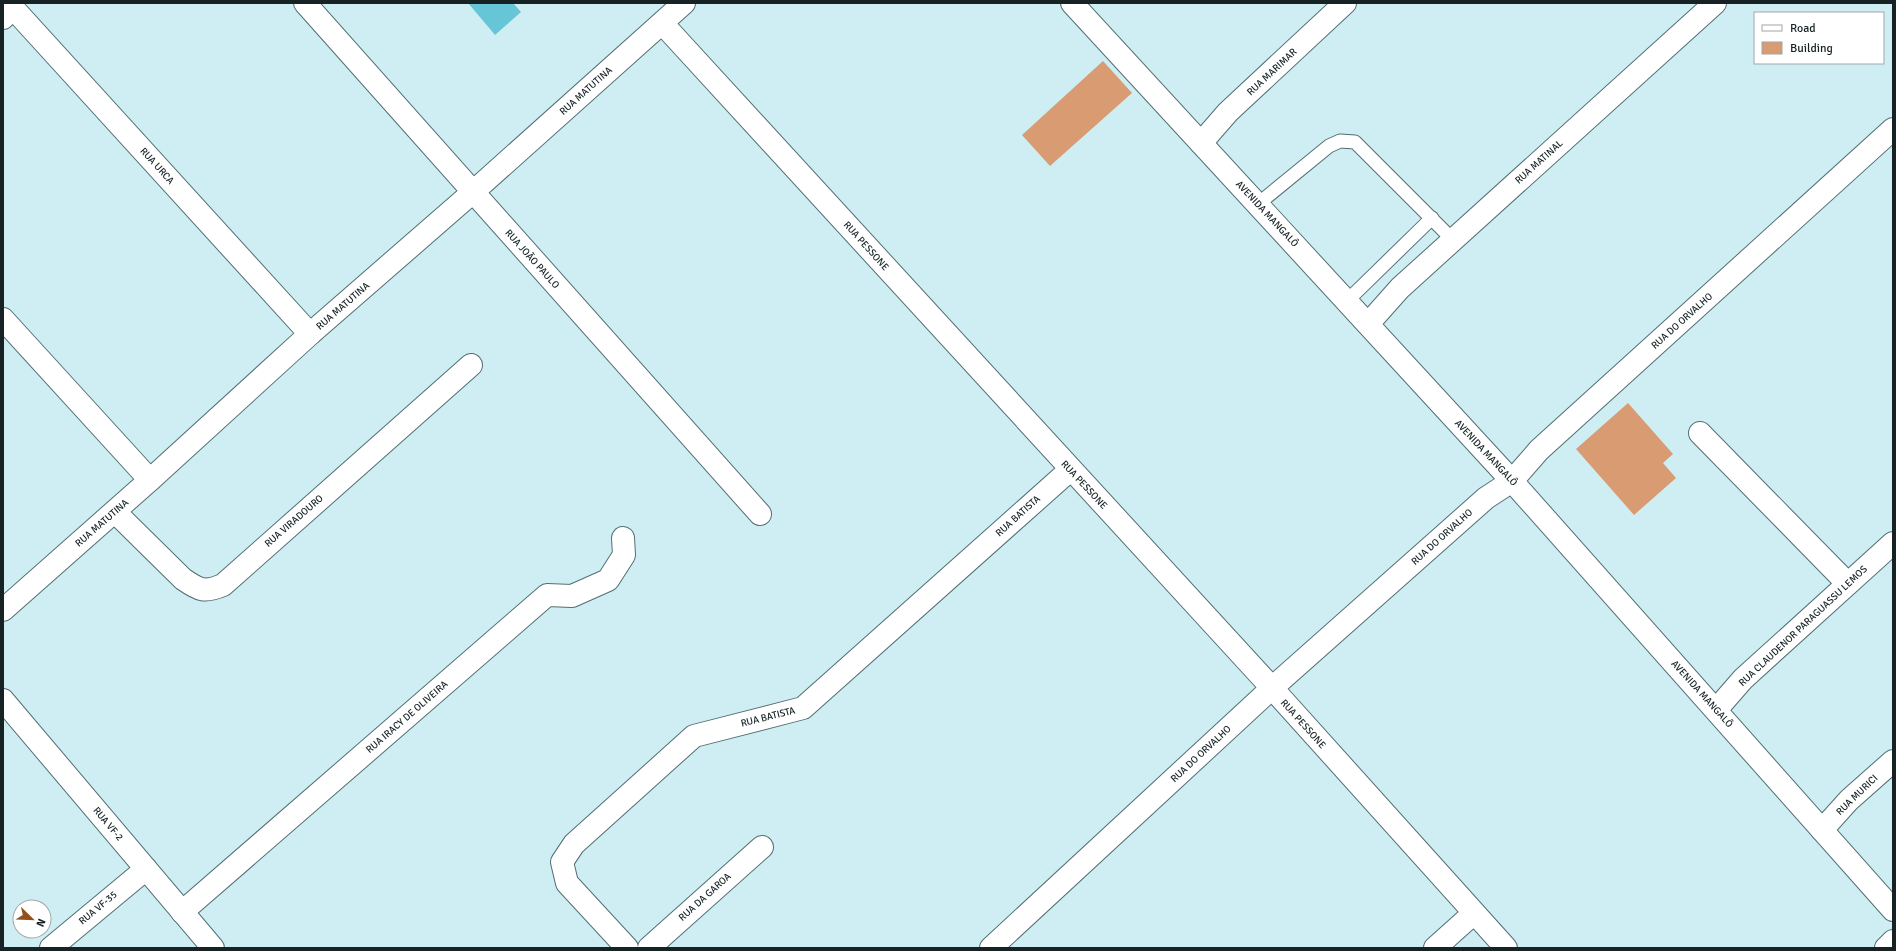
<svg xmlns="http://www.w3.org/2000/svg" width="1896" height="951" viewBox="0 0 1896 951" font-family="Signika,sans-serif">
	<rect width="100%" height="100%" fill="#cfeef4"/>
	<path fill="#66c6d7" d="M468,3H513L521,12L495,35Z"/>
	<path fill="#d99b71" d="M1103,61L1132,93L1050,166L1022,135Z
		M1628,403L1673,454L1663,463L1676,478L1634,515L1576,449Z"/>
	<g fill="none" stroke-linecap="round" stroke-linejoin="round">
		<defs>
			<path id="service" d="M1258,204L1329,146L1340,141L1355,142L1453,240
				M1347,301L1432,218"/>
			<path id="minor" d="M305,3L760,514
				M3,18L13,8L310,334
				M662,23L1272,688L1506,948
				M1201,143L1228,112L1345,3
				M3,319L150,480
				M1368,324L1400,288L1715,3
				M1700,433L1848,584
				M115,512L183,579C199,590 204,593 223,585L471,365
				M1716,710L1743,679L1893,543
				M1822,830L1849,800L1893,761
				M182,912L547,595L572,596L608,580L624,555L623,538
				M51,948L146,869
				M627,948L567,883L562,862L574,844L694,736L803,708L1070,470
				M649,948L762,847
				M1435,948L1474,913
				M1886,948L1893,941"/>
			<path id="tertiary" d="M1072,3L1512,481L1893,910
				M3,610L150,480L310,334L473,192L684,3
				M3,700L213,948
				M991,948L1272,688L1486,498L1512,481L1539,450L1893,129"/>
		</defs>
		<use href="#service" stroke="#536e73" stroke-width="15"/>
		<use href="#minor" stroke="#536e73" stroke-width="24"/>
		<use href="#tertiary" stroke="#536e73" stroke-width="24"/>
		<use href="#service" stroke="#fff" stroke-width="13"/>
		<use href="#minor" stroke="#fff" stroke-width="22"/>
		<use href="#tertiary" stroke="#fff" stroke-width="22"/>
	</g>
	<g text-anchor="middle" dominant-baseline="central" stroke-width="3" stroke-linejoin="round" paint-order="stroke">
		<g font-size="10" fill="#162224" stroke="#fff">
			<text transform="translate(1272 72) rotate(-43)">RUA MARIMAR</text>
			<text transform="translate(586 91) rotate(-42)">RUA MATUTINA</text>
			<text transform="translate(1539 162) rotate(-42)">RUA MATINAL</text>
			<text transform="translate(157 166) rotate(48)">RUA URCA</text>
			<text transform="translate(1267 214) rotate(47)">AVENIDA MANGALÔ</text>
			<text transform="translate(866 246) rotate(48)">RUA PESSONE</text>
			<text transform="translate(532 259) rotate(48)">RUA JOÃO PAULO</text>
			<text transform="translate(343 306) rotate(-41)">RUA MATUTINA</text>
			<text transform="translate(1682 321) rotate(-42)">RUA DO ORVALHO</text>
			<text transform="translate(1486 453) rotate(47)">AVENIDA MANGALÔ</text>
			<text transform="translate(1084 485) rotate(47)">RUA PESSONE</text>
			<text transform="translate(1018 516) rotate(-42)">RUA BATISTA</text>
			<text transform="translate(294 521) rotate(-41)">RUA VIRADOURO</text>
			<text transform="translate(102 523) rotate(-41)">RUA MATUTINA</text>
			<text transform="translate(1442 537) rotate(-42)">RUA DO ORVALHO</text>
			<text transform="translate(1803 626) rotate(-43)">RUA CLAUDENOR PARAGUASSU LEMOS</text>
			<text transform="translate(1702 694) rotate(48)">AVENIDA MANGALÔ</text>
			<text transform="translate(407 717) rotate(-41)">RUA IRACY DE OLIVEIRA</text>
			<text transform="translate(768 717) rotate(-14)">RUA BATISTA</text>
			<text transform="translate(1303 724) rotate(48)">RUA PESSONE</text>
			<text transform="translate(1201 754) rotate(-43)">RUA DO ORVALHO</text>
			<text transform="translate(1857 795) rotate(-44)">RUA MURICI</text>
			<text transform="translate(108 824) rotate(50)">RUA VF-2</text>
			<text transform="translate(705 897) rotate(-42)">RUA DA GAROA</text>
			<text transform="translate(98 908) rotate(-40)">RUA VF-35</text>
		</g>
	</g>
	<rect width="1896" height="951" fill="none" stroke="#162224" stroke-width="8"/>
	<rect x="1754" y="12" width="130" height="52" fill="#ffffff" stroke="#a2a7a7"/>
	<rect x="1762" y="25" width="20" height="6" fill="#ffffff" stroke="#a2a7a7"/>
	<text x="1790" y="32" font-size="12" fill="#162224">Road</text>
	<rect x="1762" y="42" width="20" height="12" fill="#d99b71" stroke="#a2a7a7"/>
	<text x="1790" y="52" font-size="12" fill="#162224">Building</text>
	<g transform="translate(32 919) rotate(113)"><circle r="19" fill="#ffffff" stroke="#a2a7a7"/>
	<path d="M0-3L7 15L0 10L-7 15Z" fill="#91501c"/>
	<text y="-6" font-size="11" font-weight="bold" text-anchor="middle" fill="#162224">N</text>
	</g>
</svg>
